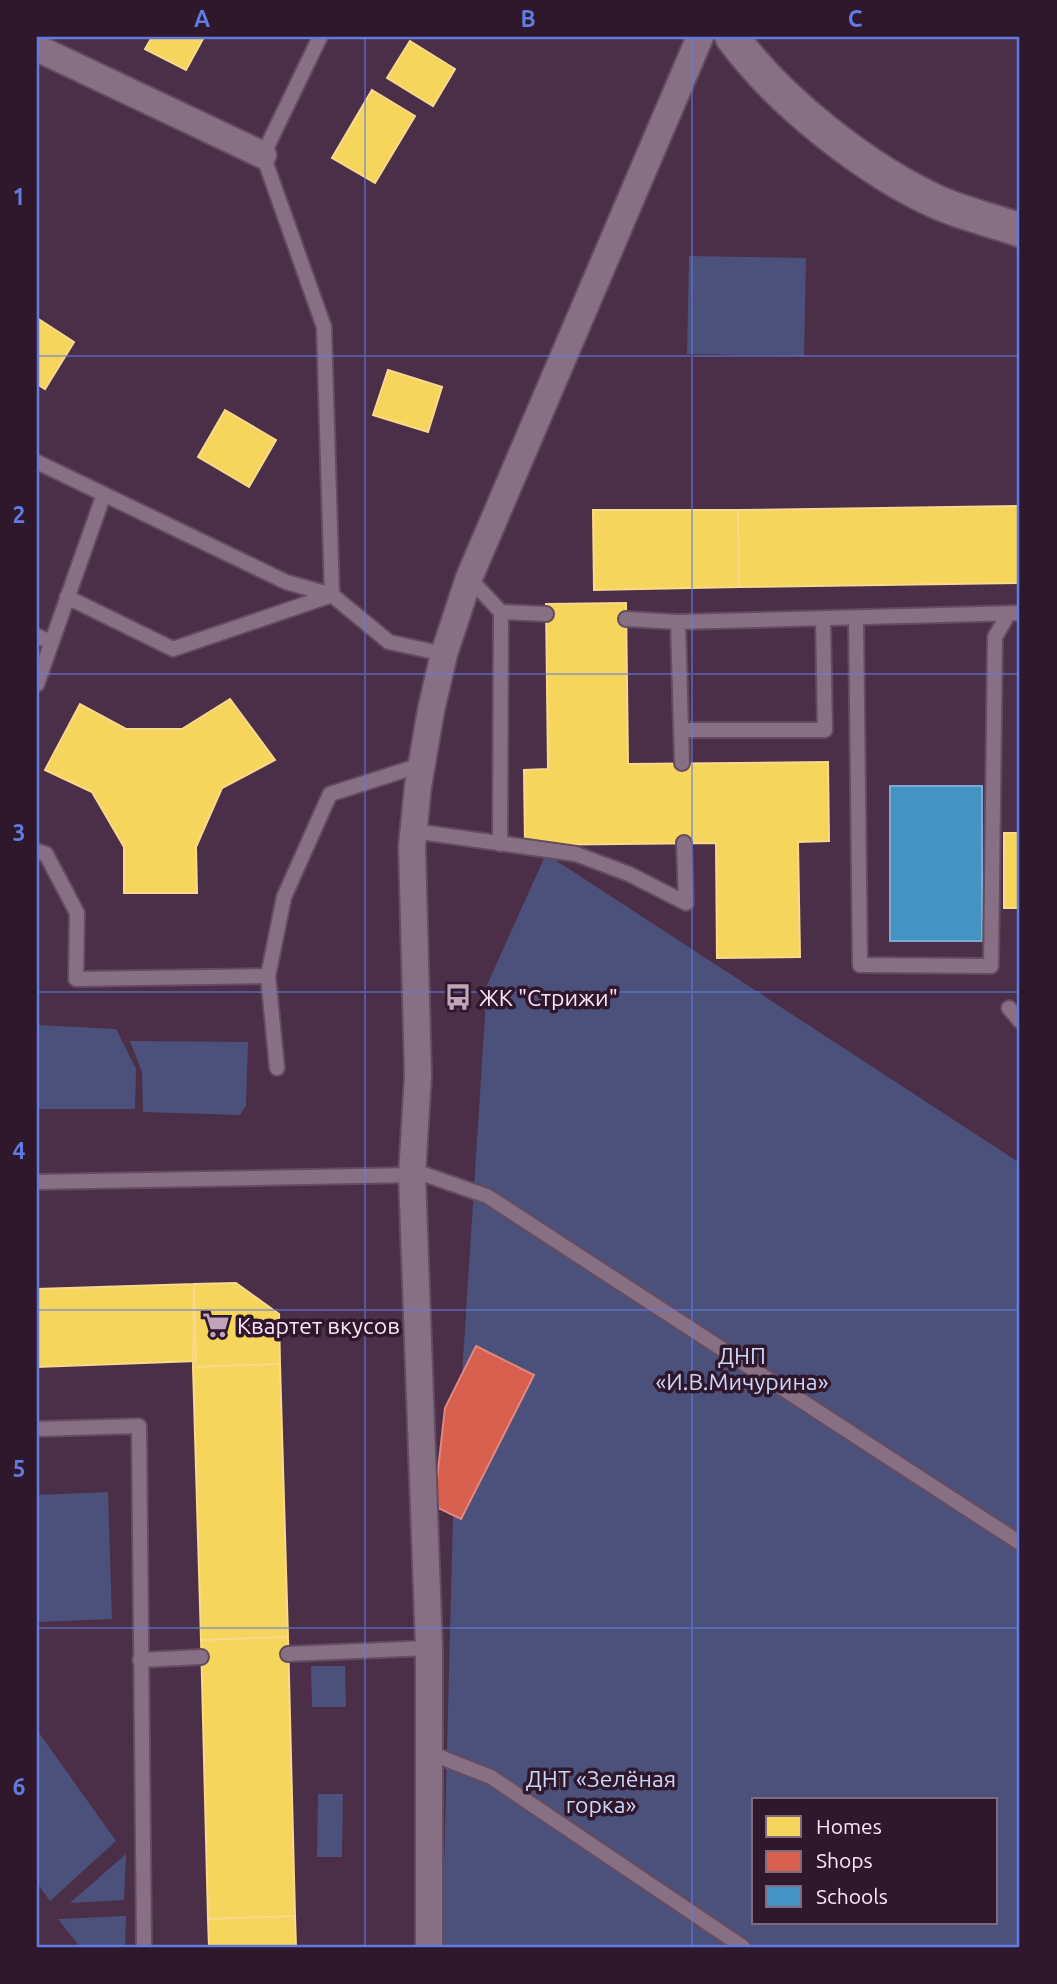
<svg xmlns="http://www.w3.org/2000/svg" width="1057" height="1984" viewBox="0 0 1057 1984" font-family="Ubuntu,sans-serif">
	<rect width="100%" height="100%" fill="#4b2e48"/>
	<path fill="#4c517b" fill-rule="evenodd" d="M689,256L806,258L804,356L687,354Z
		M546,854L1020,1163V1947H442L453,1515L487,985ZM754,1800H996V1923H754Z
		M37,1025L116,1029L136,1069L135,1109H37Z
		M130,1041L248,1042L246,1106L240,1115L143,1112L142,1072Z
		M108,1492L112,1619L37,1622V1495Z
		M311,1666H345L346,1707H312Z
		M37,1730L116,1841L50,1901L37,1883Z
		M318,1794H343L342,1857H317Z
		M126,1854L124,1900L70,1903Z
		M126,1916L125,1947H80L58,1919Z"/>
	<path fill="#f6d55c" stroke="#f9d98b" stroke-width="2" d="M152,37H204L186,70L145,49Z
		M410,41L455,69L433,106L387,78Z
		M372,90L415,116L375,183L332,158Z
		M37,318L74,342L45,389L37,384Z
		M388,370L442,387L428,432L373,415Z
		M225,410L276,440L249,487L198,457Z
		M1020,506V583L739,587L738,510Z
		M593,510H738L739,587L594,590Z
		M626,603L628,764L828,762L829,841L798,842L800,957L717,958L716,843L525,845L524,770L548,769L546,604Z
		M230,699L275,760L222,788L196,847L197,893H124V847L92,792L45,770L80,704L126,729H182Z
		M1004,833H1020V908H1004Z
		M236,1283L279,1314L280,1364L193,1367L194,1284Z
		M194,1284L196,1361L37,1367V1289Z
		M280,1364L288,1637L201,1640L193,1367Z
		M288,1637L295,1916L208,1919L201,1640Z
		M295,1916L296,1947H209L208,1919Z"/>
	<path fill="#d6604d" stroke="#e28781" stroke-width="2" d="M476,1346L534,1375L461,1519L434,1506L445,1408Z"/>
	<path fill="#4393c3" stroke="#7babd4" stroke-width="2" d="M890,786H982V941H890Z"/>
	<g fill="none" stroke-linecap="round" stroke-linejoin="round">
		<defs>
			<path id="service" d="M37,462L286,582L332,595L389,642L444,654
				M469,578L501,612L546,614
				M67,597L173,649L332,595L324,327L263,155L320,37
				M856,618L860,965L991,966L995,637L1009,613
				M626,619L678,622
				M37,636L51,642
				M37,684L104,494
				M681,730H825L823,619
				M682,763L678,622L1020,613
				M413,831L576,854L629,874L686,903L684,843
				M500,844L501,612
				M37,851L46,854L77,913L76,979L268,976L284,897L330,794L421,765
				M268,976L277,1068
				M1009,1008L1020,1021
				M412,1170L487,1196L1020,1543
				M37,1182L412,1175
				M37,1429L139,1426L144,1947
				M288,1654L429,1648
				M140,1660L201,1657
				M430,1753L491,1777L743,1947"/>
			<path id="minor" d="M37,48L263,155
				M429,1947V1648L412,1175L418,1075L412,846L418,786L431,710L444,654L469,578L700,37"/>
			<path id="tertiary" d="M732,37C780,102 866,170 939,203C965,214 994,221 1020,230"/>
		</defs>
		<use href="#service" stroke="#644b61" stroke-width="18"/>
		<use href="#minor" stroke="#644b61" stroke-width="30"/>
		<use href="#tertiary" stroke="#644b61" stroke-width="37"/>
		<use href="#service" stroke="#876f84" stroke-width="14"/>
		<use href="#minor" stroke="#876f84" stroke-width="26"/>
		<use href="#tertiary" stroke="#876f84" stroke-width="33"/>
	</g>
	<path fill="none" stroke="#617be2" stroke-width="2" stroke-opacity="0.55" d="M365,37V1947M692,37V1947M37,356H1020M37,674H1020M37,992H1020M37,1310H1020M37,1628H1020"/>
	<defs>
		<symbol id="bus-bare" viewBox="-9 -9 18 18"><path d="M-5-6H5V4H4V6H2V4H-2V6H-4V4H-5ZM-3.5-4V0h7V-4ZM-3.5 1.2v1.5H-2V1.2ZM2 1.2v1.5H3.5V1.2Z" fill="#c0a4bc" stroke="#2f172c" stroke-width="2.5" paint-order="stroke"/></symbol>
		<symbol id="supermarket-bare" viewBox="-9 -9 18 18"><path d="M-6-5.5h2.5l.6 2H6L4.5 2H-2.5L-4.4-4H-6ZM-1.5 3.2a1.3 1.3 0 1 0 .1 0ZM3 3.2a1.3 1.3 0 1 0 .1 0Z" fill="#c0a4bc" stroke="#2f172c" stroke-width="2.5" paint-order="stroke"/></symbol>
	</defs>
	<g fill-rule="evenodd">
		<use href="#bus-bare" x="439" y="978" width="38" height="38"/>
		<use href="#supermarket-bare" x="197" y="1306" width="38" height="38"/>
	</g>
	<g text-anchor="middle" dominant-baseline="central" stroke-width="7" stroke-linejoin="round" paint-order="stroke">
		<g font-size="23" fill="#ffe3fa" stroke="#2f172c" text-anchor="start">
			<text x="479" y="997">ЖК "Стрижи"</text>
			<text x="237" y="1325">Квартет вкусов</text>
		</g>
		<g font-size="23" fill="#ccd6f7" stroke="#2f172c">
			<text x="742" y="1355">ДНП<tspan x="742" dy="26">«И.В.Мичурина»</tspan></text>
			<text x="601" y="1778">ДНТ «Зелёная<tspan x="601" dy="26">горка»</tspan></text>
		</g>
	</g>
	<rect width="1057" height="1984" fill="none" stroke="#2f172c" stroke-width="77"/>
	<rect x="752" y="1798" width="245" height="126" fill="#2f172c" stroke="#82697e" stroke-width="2"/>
	<rect x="766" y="1816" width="35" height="21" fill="#f6d55c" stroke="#82697e" stroke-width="2"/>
	<text x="816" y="1834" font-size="21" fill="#ffe3fa">Homes</text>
	<rect x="766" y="1851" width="35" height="21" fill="#d6604d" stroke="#82697e" stroke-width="2"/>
	<text x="816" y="1868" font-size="21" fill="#ffe3fa">Shops</text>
	<rect x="766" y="1886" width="35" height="21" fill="#4393c3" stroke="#82697e" stroke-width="2"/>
	<text x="816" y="1904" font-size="21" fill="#ffe3fa">Schools</text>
	<rect x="38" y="38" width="980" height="1908" fill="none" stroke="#617be2" stroke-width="2.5"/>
	<g font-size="23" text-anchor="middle" font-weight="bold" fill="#617be2">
		<text x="202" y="27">A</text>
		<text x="528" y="27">B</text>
		<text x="855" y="27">C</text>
		<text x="19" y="205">1</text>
		<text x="19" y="523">2</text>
		<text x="19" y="841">3</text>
		<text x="19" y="1159">4</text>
		<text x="19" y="1477">5</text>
		<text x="19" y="1795">6</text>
	</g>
</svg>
